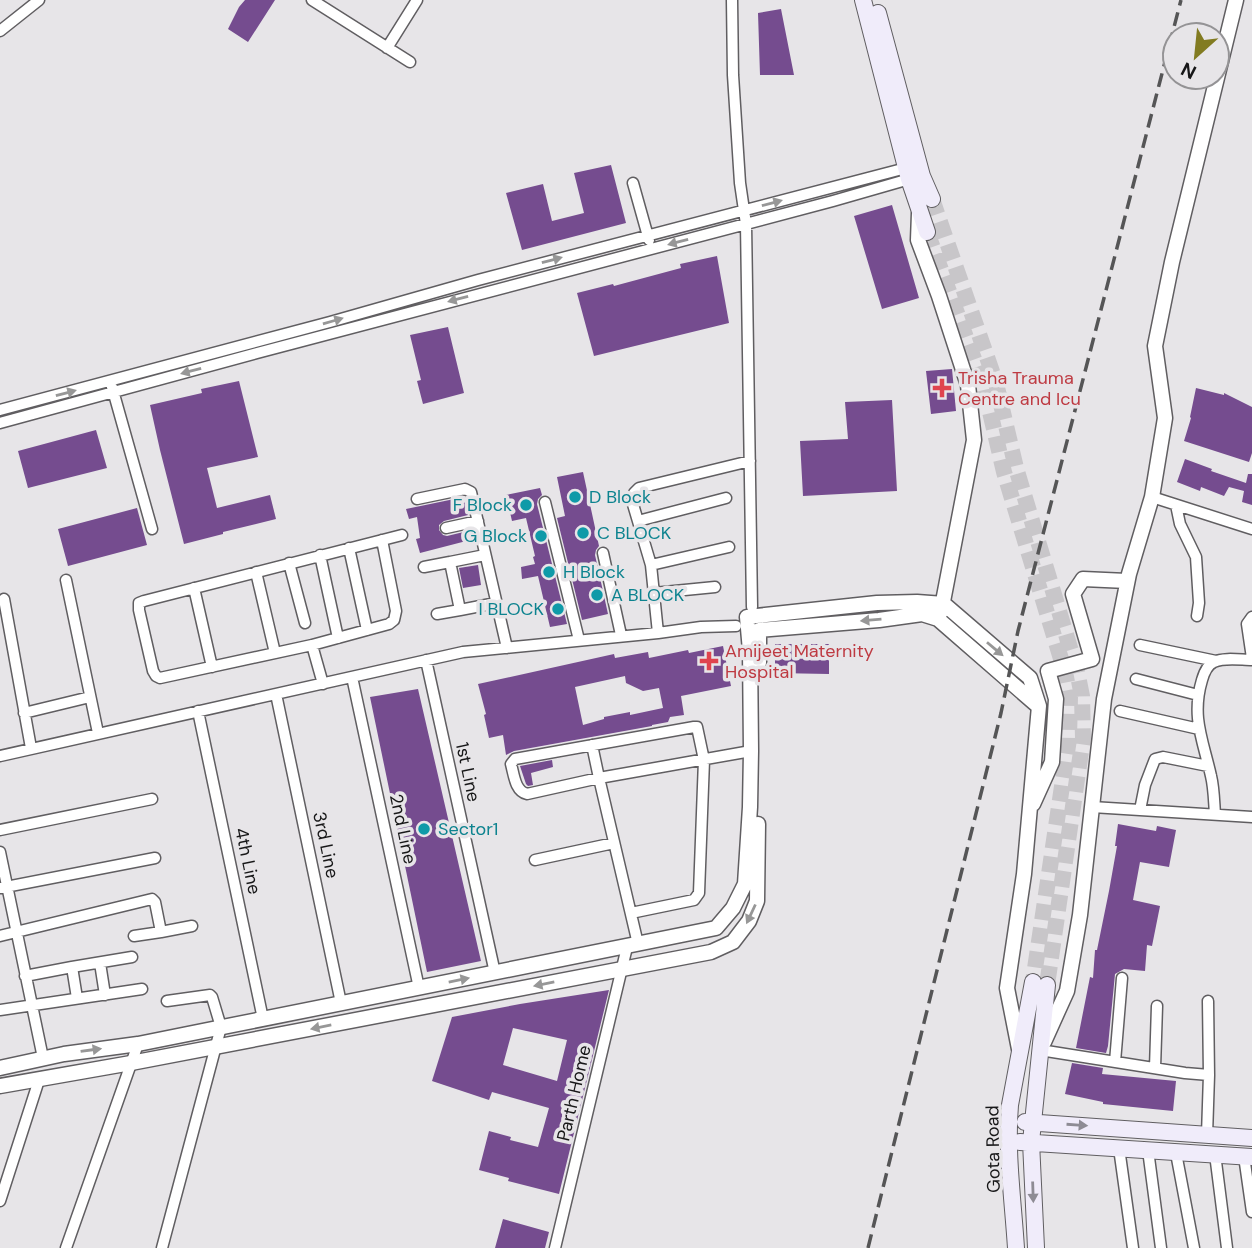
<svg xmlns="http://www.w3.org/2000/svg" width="1252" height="1248" viewBox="0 0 1252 1248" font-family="'DM Sans',sans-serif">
	<rect width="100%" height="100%" fill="#e7e5e8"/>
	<path fill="#754c8f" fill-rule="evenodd" d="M245,0H275L248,42L228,29L239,7Z
		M781,9L794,75H760L758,13Z
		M611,165L626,223L522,250L506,193L543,184L552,221L584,213L574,173Z
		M892,205L919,298L882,309L854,216Z
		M717,256L729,323L594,356L577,293L613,284L614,286L681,268L680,264Z
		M448,327L464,393L423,404L417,381L421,380L410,335Z
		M952,369L956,411L931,414L926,371Z
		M239,381L258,457L207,468L217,508L270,495L276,519L223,532V534L184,544L160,450L150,405L202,393L201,389Z
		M1196,388L1224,395V393L1252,407V453L1249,462L1184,441L1191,418L1190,417Z
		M892,400L897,491L803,496L800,441L848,439L845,402Z
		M96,430L107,468L28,488L18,451Z
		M1185,459L1212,469L1211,471L1246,483L1248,474H1252V505L1242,502L1244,491L1229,487L1224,496L1201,487L1200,491L1177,482Z
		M583,472L599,546L596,550L595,555L608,614L582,620L557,518L565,516L557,477Z
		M540,488L542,495L538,499L537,504L567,624L550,627L538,576L522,579L521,567L535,564L533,557L535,556L526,518L512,521L506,495Z
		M464,497L468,515L444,521L439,525V530L443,535L447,536L472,530L474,539L420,553L416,539L420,538L417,517L409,519L406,509Z
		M137,508L147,545L68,566L58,529Z
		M478,565L481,585L463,588L459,568Z
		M775,644H829V674L775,673Z
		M723,646L731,686L681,696L684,715L670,717L668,722L652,725V726L514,751L506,755L503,735L489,738L484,715L486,714L478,684L614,654L615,658L648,652L649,658L688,650L689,653ZM625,676L626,683L643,691L659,688L663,708L630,715V712L604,717V719L583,725L575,687Z
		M418,689L481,961L427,972L370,697Z
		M552,760L553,767L531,773L533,785L528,786L526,784L520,766Z
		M1118,824L1156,831L1157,826L1176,830L1169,867L1140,862L1133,900L1160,906L1152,946L1147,945L1145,971L1124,969L1115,974L1108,1046L1106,1053L1076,1048L1090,977L1093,978L1095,950H1097L1109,891L1117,846H1115Z
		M609,990L559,1194L508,1181L509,1178L479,1170L489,1131L511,1137L510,1140L538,1147L549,1108L492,1092L489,1100L432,1081L452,1017L520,1004ZM513,1028L567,1040L557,1081L503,1065Z
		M1072,1063L1103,1068L1102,1074L1176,1081L1173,1111L1103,1104V1102L1065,1094Z
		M503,1219L549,1232L545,1248H495Z"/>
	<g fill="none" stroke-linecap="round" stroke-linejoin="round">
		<path stroke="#c8c6c9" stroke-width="16" stroke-dasharray="16 8" stroke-linecap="butt" d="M932,199L996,383L1016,468L1077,671L1082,696L1083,738L1047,985
			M927,232L984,386L1004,472L1065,672L1070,697L1069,739L1033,982"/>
		<defs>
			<path id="minor" d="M312,0L410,62
				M732,0L733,75L740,183L746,224L752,607
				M0,31L39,0
				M387,48L417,0
				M633,183L649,240
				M112,387L152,529
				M0,410L330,322L478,280L910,167
				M0,423L257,353L833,201L913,178
				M1152,497L1252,529
				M417,499L465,489L471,492L507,648
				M545,502L579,640
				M1176,505L1180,524L1196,557L1199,603L1197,616
				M638,521L726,498
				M446,528L478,521
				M349,548L367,630
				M603,553L621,635
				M320,555L338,638
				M485,555L450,562L460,610L496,603
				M289,563L305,623
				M651,565L729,547
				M424,567L450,562
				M256,572L275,653
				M66,580L98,733
				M194,588L212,667
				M654,593L715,587
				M4,599L31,748
				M437,614L460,610
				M1252,617L1247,624L1252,658
				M658,633L651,565L632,501L634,493L639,488L750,461
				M312,645L160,678L156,676L153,671L139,610V603L144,601L402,535
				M1140,645L1216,661
				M426,660L495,973
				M352,677L419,988
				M1136,679L1198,695
				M323,684L312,645L389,624L394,620L396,611L382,540
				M276,694L341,1003
				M198,711L263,1019
				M1120,711L1199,729
				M24,713L90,697
				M592,745L599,778L527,794C515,791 514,775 511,764L515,759L694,727H697L704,760L699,893L694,900L631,913
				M0,756L463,652L658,633L701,627L736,626
				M1092,807L1252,817
				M1140,810L1145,785L1155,759L1163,757L1208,766
				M1215,814C1214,802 1214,788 1211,776C1203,740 1191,717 1202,680C1204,673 1207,665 1214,662C1224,657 1241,660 1252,660
				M0,830L152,799
				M0,852L43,1058
				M535,860L614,843
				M0,888L155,858
				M0,936L152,899L155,902L161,932L192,926
				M134,936L161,932
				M638,944L599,778L751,751
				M100,963L105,995
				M25,976L72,967
				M77,998L72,967L132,957
				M0,1010L142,989
				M1040,1050L1185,1073L1209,1075
				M1115,1062L1122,978
				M1155,1068L1157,1006
				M1207,1135L1209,1075L1208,1001
				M1119,1148L1133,1248
				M1148,1150L1161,1248
				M1176,1153L1194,1248
				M1215,1154L1227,1248
				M1244,1156L1252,1212
				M0,1201L39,1080
				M66,1248L138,1044
				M162,1248L221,1027L212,997L210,995L167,1001
				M555,1248L627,947"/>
			<path id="tertiary" d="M919,213L918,240L939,296L968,385L974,440L941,612
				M759,663V630L879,620L922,614L938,619L1038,706
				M1033,804L1052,762L1056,699L1048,671L1092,659L1073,594L1083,579L1127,581
				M1044,1042L1067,991L1080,915L1104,699L1129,574L1152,497L1165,418L1155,346L1172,262L1236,0
				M0,1068L64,1054L138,1044L716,928L733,908L745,884L750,807L751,751L750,651L747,617L877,603L917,602L944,604L1030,678L1039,706L1024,874L1007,988L1019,1049
				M0,1086L131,1063L711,952L733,942L749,921L757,901L758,824"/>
			<path id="secondary" d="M863,0L909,179L927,232
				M878,13L922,176L932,199
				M1025,1122L1252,1138
				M1020,1142L1252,1157
				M1016,1248C1013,1201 1006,1152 1010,1105L1033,982
				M1036,1248L1031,1142L1047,985"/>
		</defs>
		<use href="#minor" stroke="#605e61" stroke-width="13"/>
		<use href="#tertiary" stroke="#605e61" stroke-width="17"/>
		<use href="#secondary" stroke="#605e61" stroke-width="18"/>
		<use href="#minor" stroke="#fff" stroke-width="10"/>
		<use href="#tertiary" stroke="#fff" stroke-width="14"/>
		<use href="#secondary" stroke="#f0ecfa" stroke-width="16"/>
		<path stroke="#555556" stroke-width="3.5" stroke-dasharray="14 7" stroke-linecap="butt" d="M868,1248L1001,713L1018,631L1181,0"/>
	</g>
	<defs><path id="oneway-solid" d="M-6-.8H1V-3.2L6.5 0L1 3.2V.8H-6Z" transform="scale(1.75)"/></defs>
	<g fill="#979797">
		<use href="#oneway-solid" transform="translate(772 203) rotate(-15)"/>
		<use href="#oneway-solid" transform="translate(678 242) rotate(165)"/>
		<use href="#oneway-solid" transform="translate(552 260) rotate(-15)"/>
		<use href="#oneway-solid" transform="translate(458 299) rotate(165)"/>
		<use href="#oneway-solid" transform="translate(333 321) rotate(-16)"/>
		<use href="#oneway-solid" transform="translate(191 371) rotate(165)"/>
		<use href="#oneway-solid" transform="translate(66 393) rotate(-15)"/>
		<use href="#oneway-solid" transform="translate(871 620) rotate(175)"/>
		<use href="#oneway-solid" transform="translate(995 649) rotate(40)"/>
		<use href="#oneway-solid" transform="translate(751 914) rotate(115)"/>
		<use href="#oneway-solid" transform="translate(459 980) rotate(-11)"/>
		<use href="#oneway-solid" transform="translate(544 984) rotate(169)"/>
		<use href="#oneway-solid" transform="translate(321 1027) rotate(169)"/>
		<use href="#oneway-solid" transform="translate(91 1050) rotate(-8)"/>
	</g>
	<g fill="#8e8c94">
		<use href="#oneway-solid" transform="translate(1077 1125) rotate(4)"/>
		<use href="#oneway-solid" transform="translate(1033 1192) rotate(88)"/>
	</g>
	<g fill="#e0444e" stroke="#e7e5e8" stroke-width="2.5">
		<path d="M938.5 377.5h7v7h7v7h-7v7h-7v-7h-7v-7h7z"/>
		<path d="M705.5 650.5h7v7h7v7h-7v7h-7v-7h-7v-7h7z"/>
	</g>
	<g fill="#0f9aa8" stroke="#e7e5e8" stroke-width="2.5">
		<circle cx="575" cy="497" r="7"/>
		<circle cx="526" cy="505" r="7"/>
		<circle cx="583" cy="533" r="7"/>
		<circle cx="541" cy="536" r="7"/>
		<circle cx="549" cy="572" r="7"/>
		<circle cx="597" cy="595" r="7"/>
		<circle cx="558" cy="609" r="7"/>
		<circle cx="424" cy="829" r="7"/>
	</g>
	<g text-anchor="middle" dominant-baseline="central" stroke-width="7" stroke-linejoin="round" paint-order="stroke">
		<g font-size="18" fill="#be3a42" stroke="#e7e5e8" text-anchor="start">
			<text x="958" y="378">Trisha Trauma<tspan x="958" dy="21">Centre and Icu</tspan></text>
			<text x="725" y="651">Amijeet Maternity<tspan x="725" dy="21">Hospital</tspan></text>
		</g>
		<g font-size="18" fill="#0d838f" stroke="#e7e5e8" text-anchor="start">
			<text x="589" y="497">D Block</text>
			<text x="512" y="505" text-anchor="end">F Block</text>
			<text x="597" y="533">C BLOCK</text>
			<text x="527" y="536" text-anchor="end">G Block</text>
			<text x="563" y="572">H Block</text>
			<text x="611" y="595">A BLOCK</text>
			<text x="544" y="609" text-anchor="end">I BLOCK</text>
			<text x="438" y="829">Sector1</text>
		</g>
		<g font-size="18" fill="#171718" stroke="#e7e5e8">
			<text transform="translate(468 772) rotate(78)">1st Line</text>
			<text transform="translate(403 829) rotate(78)">2nd Line</text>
			<text transform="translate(326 845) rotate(78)">3rd Line</text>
			<text transform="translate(248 861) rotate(78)">4th Line</text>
			<text transform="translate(574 1093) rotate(-77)">Parth Home</text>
			<text transform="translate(993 1149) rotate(-91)">Gota Road</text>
		</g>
	</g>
	<g transform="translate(1196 56) rotate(207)"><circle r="33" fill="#e7e5e8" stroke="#949395" stroke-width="2"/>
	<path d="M0-5L12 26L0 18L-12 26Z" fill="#827b21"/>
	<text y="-10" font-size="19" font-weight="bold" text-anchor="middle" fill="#171718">N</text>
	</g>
</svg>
